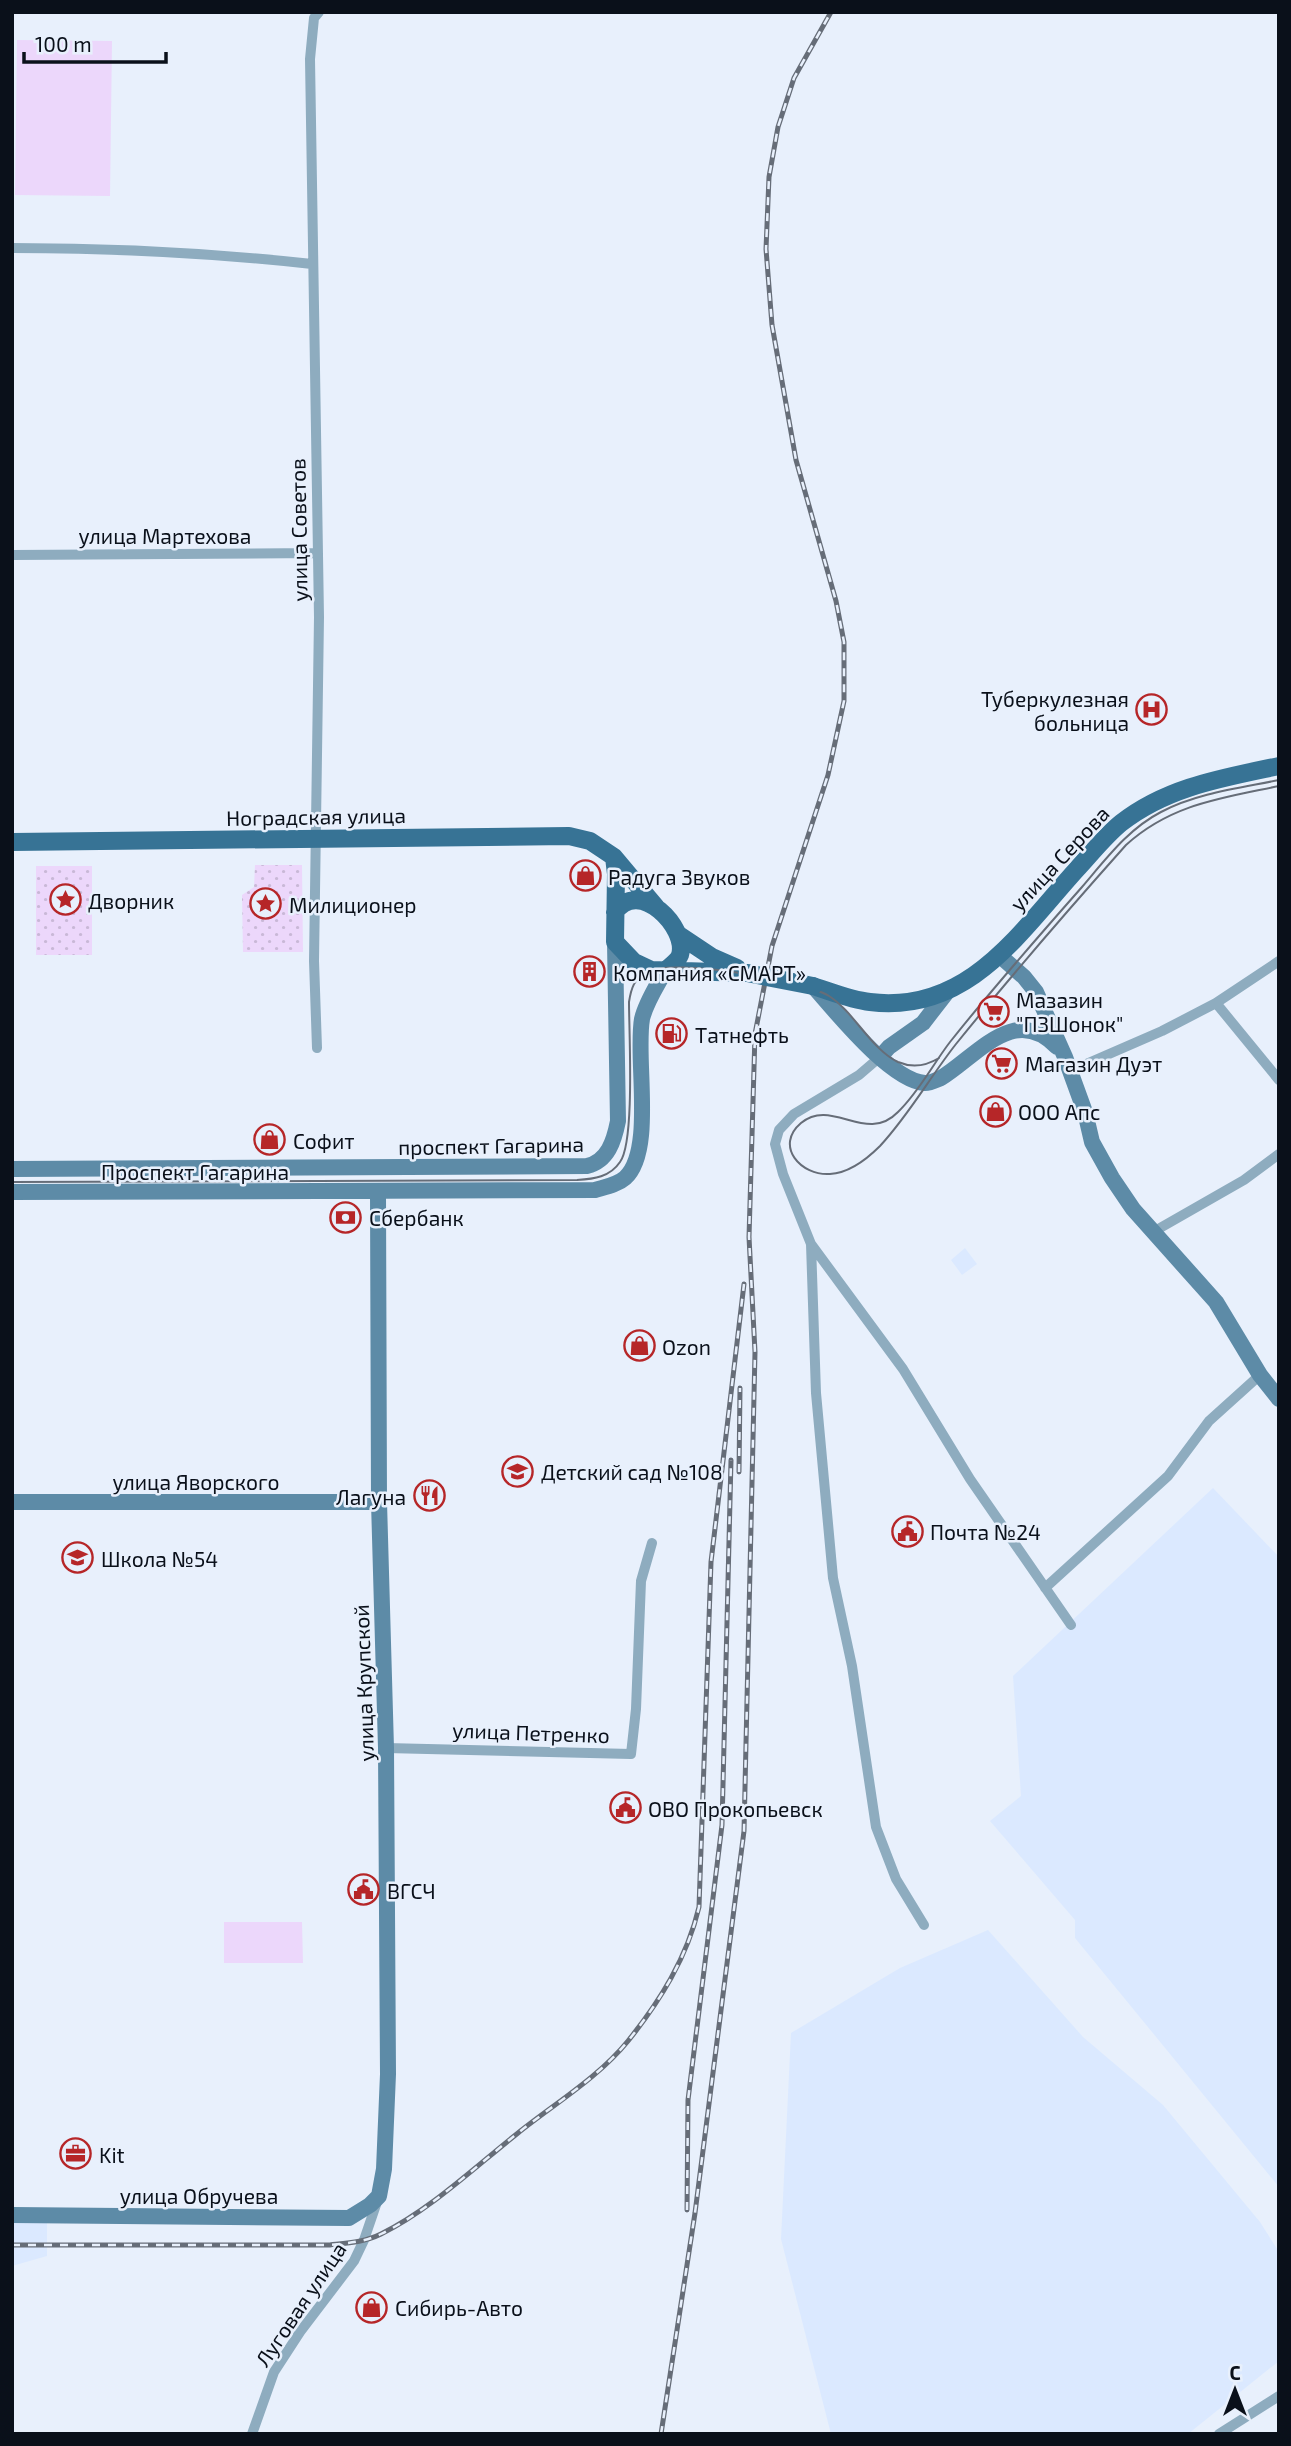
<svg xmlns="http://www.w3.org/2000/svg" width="1291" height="2446" viewBox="0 0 1291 2446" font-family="'Exo 2',sans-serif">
	<defs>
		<pattern id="park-dots" width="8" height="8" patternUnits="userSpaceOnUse" patternTransform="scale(1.75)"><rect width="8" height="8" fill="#ecd7fb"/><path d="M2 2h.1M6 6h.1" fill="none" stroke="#c9b8d7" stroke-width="1.8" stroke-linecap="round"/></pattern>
	</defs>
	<rect width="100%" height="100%" fill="#e8f0fc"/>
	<path fill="#dbe9ff" d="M965,1248L977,1264L962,1275L951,1260Z
		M1213,1488L1279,1557V2187L1075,1938V1920L990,1821L1021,1796L1013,1676Z
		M988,1930L1083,2037L1163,2105L1260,2222L1279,2252V2361L1188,2434H831L781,2239L791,2033L900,1968Z
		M12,2223H47V2256L12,2266Z"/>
	<path fill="url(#park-dots)" d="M255,865H302L303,952H243L242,895L254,887Z
		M36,866H92V955H36Z"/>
	<path fill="#ecd7fb" d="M17,40L112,41L110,196L15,195Z
		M224,1922H302L303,1963H224Z"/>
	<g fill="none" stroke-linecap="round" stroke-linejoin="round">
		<path stroke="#8eacbf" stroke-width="10" d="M12,248C113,248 212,253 312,264
			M12,555L318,553
			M1216,1003L1279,1080
			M317,1048L314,961L319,617L310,59L314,18L319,12
			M880,1057L859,1075L794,1114L779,1130L775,1144L783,1174L811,1244L816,1393L833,1578L852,1666L876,1827L896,1879L924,1925
			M1070,1071L1162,1031L1216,1003L1279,961
			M1153,1232L1244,1180L1279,1154
			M811,1244L903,1369L970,1479L1071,1625
			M1045,1588L1168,1476L1209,1421L1260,1375
			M386,1748L631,1754L636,1709L641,1581L652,1543
			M252,2434L274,2372L300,2332L354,2261L364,2240L378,2199
			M1219,2434L1279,2396"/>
		<path stroke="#5d8ba7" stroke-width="16" d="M999,955L1024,977L1036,992L1065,1057L1085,1112L1092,1142L1112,1178L1133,1209L1216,1302L1260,1375L1279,1399
			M813,986C836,1012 891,1081 925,1083C931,1083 936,1080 941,1078C978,1055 1015,1003 1057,1047
			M880,1057L889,1047L923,1023L947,992
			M12,1169L587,1166C608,1161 614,1141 618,1121L615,942
			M12,1192L595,1190C605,1187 617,1185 625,1178C655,1151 635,1058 642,1019C646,1002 657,986 665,971
			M12,1502H379
			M12,2215L349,2218L370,2205L379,2196L384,2169L388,2074L386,1748L379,1502L378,1192"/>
		<path stroke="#377395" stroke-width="18" d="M12,842L569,836L590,841L614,857L656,907
			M614,857L616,874L615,942L634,962L651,970L747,973
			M615,912C639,877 688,928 680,955C678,961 670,966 665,971
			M679,935L712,957L737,968
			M813,986C832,992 851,1000 870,1002C968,1014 1019,933 1077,869C1091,854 1105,836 1121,823C1167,787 1222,778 1279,766"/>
		<path stroke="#666d78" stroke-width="2" d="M1279,780C1240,788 1197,793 1161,812C1128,829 1106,859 1082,887C1037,938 992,989 950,1042C933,1064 919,1092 898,1112C866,1145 832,1097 801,1123C774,1146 801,1176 830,1174C849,1173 867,1159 880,1146C909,1115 930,1077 956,1044C1011,976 1068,910 1126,845C1171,804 1222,798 1279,786
			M12,1182L577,1180C594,1179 610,1177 620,1162C635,1142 629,1033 629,1002C631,989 634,978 647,972C673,958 803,980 829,996C854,1012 871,1049 898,1062C912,1068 926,1066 939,1058"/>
		<defs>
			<path id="rail" d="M739,1472L740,1388
				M687,2210L688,2100L722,1825L731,1460
				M12,2245H330C348,2243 365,2242 381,2234C430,2210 475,2167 518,2133C554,2104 598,2078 628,2041C660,2001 687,1958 699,1907L711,1562L744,1284
				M661,2434L695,2213L744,1831L755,1352L749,1237L755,1034L772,946L828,775L844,701V642L836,601L796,460L772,325L766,249L769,177L778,127L794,78L831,12"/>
		</defs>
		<use href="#rail" stroke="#666d78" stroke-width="5"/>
		<use href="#rail" stroke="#e8f0fc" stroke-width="2.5" stroke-dasharray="8" stroke-linecap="butt"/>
		<path stroke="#377395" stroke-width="18" d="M747,973L813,986"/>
	</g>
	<defs>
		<symbol id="hospital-ring" viewBox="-11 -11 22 22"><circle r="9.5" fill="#e8f0fc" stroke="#b62628" stroke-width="1.5"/><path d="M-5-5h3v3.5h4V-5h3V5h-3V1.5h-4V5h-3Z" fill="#b62628"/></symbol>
		<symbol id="shop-ring" viewBox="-11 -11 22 22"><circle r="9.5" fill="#e8f0fc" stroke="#b62628" stroke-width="1.5"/><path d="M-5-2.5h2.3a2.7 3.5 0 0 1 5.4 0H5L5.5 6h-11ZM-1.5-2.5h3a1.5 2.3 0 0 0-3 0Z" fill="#b62628"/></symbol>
		<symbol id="sight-ring" viewBox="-11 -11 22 22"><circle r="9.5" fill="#e8f0fc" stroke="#b62628" stroke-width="1.5"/><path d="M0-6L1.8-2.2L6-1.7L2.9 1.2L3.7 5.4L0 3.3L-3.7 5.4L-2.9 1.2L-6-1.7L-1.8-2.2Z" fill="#b62628"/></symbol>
		<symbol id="building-ring" viewBox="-11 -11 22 22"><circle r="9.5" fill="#e8f0fc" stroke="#b62628" stroke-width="1.5"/><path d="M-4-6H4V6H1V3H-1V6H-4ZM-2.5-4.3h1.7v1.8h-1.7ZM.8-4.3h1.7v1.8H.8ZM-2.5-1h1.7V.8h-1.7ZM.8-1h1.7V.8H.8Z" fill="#b62628"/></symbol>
		<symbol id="supermarket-ring" viewBox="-11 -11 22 22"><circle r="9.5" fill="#e8f0fc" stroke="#b62628" stroke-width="1.5"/><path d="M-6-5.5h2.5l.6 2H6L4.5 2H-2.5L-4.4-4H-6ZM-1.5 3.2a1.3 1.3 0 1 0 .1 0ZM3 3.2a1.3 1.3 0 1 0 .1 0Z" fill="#b62628"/></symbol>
		<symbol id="fuel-ring" viewBox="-11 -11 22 22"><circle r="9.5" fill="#e8f0fc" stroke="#b62628" stroke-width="1.5"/><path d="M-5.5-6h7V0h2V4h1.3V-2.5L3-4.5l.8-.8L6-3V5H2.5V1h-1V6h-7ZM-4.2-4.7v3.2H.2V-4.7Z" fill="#b62628"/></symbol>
		<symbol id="bank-ring" viewBox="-11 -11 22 22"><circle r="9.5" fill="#e8f0fc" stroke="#b62628" stroke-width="1.5"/><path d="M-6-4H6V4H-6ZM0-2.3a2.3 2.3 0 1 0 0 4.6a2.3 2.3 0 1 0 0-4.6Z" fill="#b62628"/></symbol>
		<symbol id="school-ring" viewBox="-11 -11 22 22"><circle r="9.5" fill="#e8f0fc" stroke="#b62628" stroke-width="1.5"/><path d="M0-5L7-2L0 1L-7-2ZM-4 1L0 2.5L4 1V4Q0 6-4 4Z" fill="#b62628"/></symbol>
		<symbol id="restaurant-ring" viewBox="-11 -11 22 22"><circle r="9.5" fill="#e8f0fc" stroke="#b62628" stroke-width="1.5"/><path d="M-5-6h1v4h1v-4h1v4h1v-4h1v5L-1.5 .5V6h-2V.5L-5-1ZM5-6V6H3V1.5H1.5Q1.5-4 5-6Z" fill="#b62628"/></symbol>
		<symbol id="civic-ring" viewBox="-11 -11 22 22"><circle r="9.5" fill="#e8f0fc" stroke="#b62628" stroke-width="1.5"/><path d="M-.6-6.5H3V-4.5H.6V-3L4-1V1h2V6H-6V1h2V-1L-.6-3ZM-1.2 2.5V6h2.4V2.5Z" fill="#b62628"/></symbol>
		<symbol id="office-ring" viewBox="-11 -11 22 22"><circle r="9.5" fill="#e8f0fc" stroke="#b62628" stroke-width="1.5"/><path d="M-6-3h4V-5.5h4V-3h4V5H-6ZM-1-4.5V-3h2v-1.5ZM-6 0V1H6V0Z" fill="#b62628"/></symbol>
	</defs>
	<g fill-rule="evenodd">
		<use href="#hospital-ring" x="1134" y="692" width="35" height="35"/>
		<use href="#shop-ring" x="568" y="858" width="35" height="35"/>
		<use href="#sight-ring" x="48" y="882" width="35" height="35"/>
		<use href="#sight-ring" x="248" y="886" width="35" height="35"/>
		<use href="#building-ring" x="572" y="954" width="35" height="35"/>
		<use href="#supermarket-ring" x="976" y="994" width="35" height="35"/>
		<use href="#fuel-ring" x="654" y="1016" width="35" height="35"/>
		<use href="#supermarket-ring" x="984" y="1046" width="35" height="35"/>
		<use href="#shop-ring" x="978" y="1094" width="35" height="35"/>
		<use href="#shop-ring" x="252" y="1122" width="35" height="35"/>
		<use href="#bank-ring" x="328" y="1200" width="35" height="35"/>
		<use href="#shop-ring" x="622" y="1328" width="35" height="35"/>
		<use href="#school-ring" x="500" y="1454" width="35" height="35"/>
		<use href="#restaurant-ring" x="412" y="1478" width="35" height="35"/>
		<use href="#civic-ring" x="890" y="1514" width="35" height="35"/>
		<use href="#school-ring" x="60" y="1540" width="35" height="35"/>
		<use href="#civic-ring" x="608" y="1790" width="35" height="35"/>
		<use href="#civic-ring" x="346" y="1872" width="35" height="35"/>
		<use href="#office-ring" x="58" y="2136" width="35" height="35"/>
		<use href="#shop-ring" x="354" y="2290" width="35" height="35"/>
	</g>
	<g text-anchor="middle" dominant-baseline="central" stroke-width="5" stroke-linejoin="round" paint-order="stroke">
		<g font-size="21" fill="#0a101a" stroke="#e8f0fc">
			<text transform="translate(298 530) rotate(-91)">улица Советов</text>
			<text x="165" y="535">улица Мартехова</text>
			<text transform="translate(316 816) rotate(-1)">Ноградская улица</text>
			<text transform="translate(1059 858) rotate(-47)">улица Серова</text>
			<text transform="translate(491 1145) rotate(-1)">проспект Гагарина</text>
			<text x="195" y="1171">Проспект Гагарина</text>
			<text x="196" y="1481">улица Яворского</text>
			<text transform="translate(363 1683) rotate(-92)">улица Крупской</text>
			<text transform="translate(531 1732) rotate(2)">улица Петренко</text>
			<text x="199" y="2195">улица Обручева</text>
			<text transform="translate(300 2304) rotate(-56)">Луговая улица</text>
		</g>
		<g font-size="21" fill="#0a101a" stroke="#e8f0fc" text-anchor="start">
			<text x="1129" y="698" text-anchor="end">Туберкулезная<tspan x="1129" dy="24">больница</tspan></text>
			<text x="608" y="876">Радуга Звуков</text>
			<text x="88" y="900">Дворник</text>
			<text x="289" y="904">Милиционер</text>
			<text x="613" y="972">Компания «СМАРТ»</text>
			<text x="1016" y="999">Мазазин<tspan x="1016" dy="24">"ПЗШонок"</tspan></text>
			<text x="695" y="1034">Татнефть</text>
			<text x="1025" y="1063">Магазин Дуэт</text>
			<text x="1018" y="1111">ООО Апс</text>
			<text x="293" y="1140">Софит</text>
			<text x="369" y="1217">Сбербанк</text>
			<text x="662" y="1346">Ozon</text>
			<text x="541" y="1471">Детский сад №108</text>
			<text x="406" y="1496" text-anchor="end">Лагуна</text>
			<text x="930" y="1531">Почта №24</text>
			<text x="101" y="1558">Школа №54</text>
			<text x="648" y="1808">ОВО Прокопьевск</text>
			<text x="387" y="1890">ВГСЧ</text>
			<text x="99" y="2154">Kit</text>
			<text x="395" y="2307">Сибирь-Авто</text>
		</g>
	</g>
	<rect width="1291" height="2446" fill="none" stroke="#0a101a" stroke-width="28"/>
	<g transform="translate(1235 2390)" stroke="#e8f0fc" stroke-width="5" paint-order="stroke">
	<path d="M0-5L12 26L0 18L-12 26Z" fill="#0a101a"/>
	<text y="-10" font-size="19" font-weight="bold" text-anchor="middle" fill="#0a101a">С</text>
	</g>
	<path d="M24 52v10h142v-10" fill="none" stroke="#0a101a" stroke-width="3.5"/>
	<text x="35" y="52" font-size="21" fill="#0a101a" stroke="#e8f0fc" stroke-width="5" paint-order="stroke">100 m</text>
</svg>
